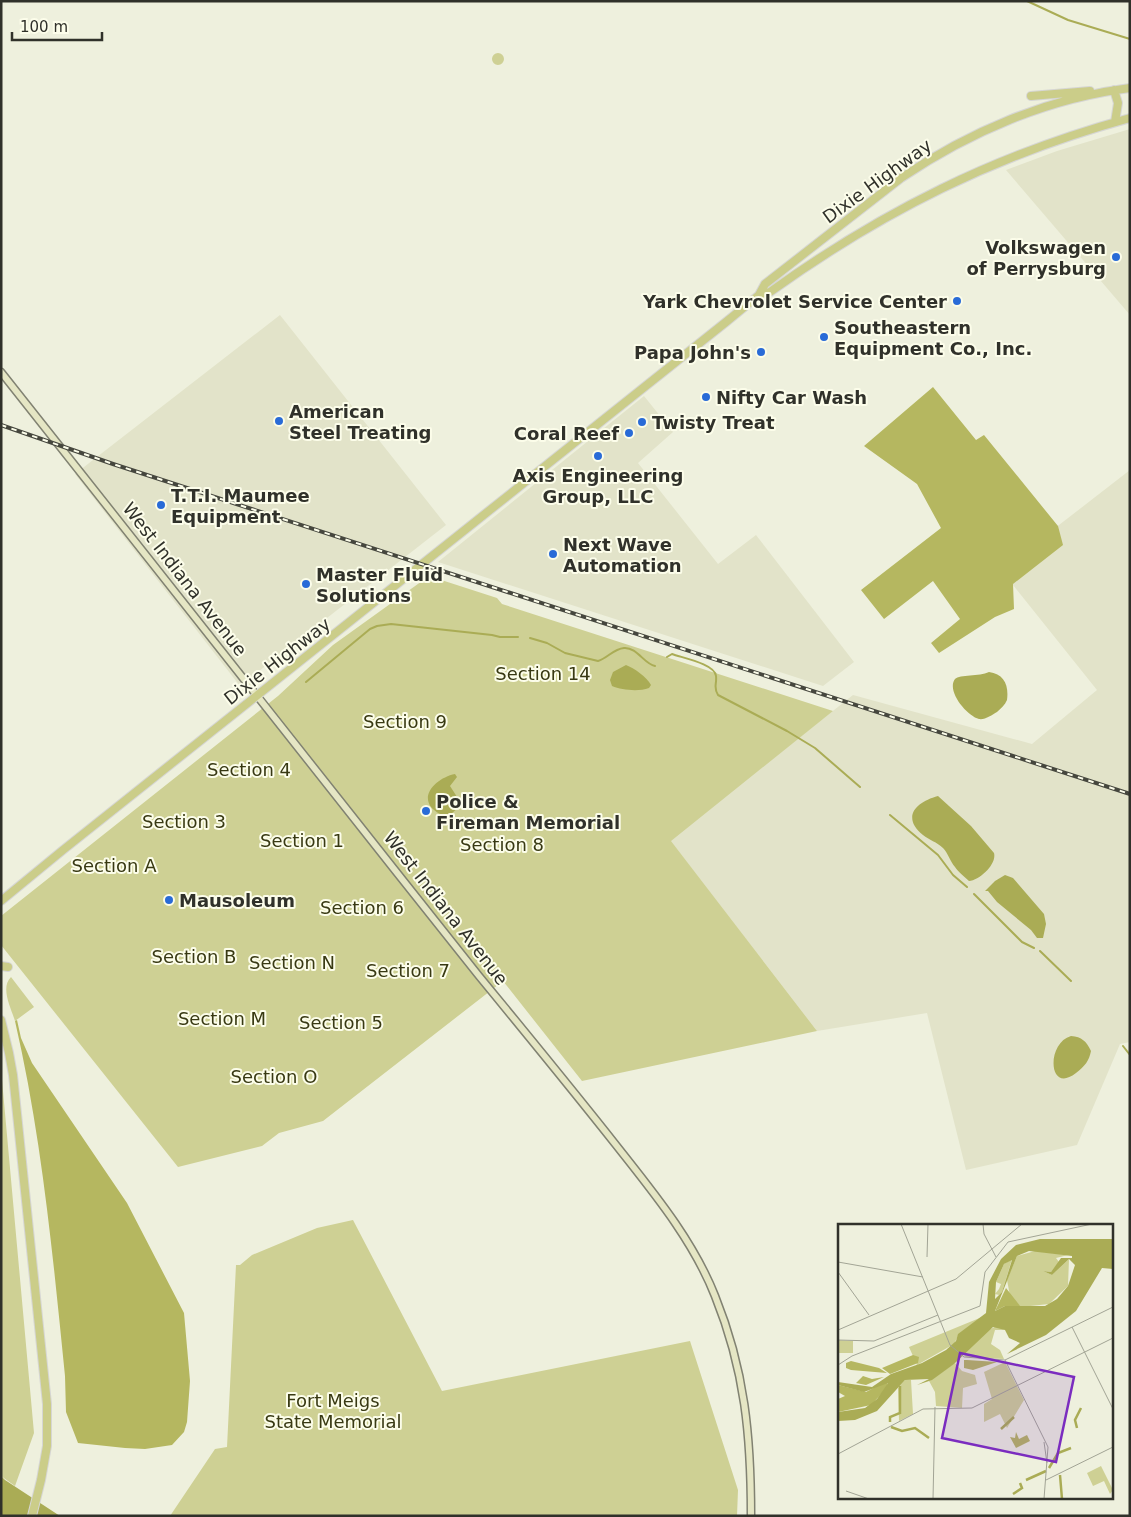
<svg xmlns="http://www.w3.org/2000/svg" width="1131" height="1517" viewBox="0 0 1131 1517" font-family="'DejaVu Sans',sans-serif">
	<rect width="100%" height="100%" fill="#eef0dd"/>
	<path fill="#e2e3c9" d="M1130,129V315L1006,170L1057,151Z
		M280,315L446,525L240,686L75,474Z
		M644,396L673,432L638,463L718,564L756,535L854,662L823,686L438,562Z
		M1130,470V1042L1120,1044L1077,1145L966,1170L927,1013L817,1031L670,840L853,695L1032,744L1097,690L1001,570Z"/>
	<path fill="#ced094" d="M492 59a6 6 0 1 1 12 0a6 6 0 1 1-12 0Z
		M429,576L497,598L502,604L833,711L671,841L817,1031L582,1081L503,981L323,1121L279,1133L262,1146L178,1167L1,945V916L278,696L333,645Z
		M11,977L34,1007L15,1021C11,1008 0,988 11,977Z
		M1,1069L34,1433L15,1486L1,1476Z
		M353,1220L442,1391L690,1341L738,1490L737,1516H170L215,1449L227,1447L236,1265H240L252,1255L317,1228Z"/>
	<path fill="#b5b760" d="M933,387L976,440L984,435L1058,526L1063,545L1013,584L1014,609L995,617L939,653L931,643L960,619L933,581L884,619L861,590L941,528L917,484L864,446Z
		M17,1020L21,1038L32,1063L127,1203L184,1313L190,1381L187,1422L184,1432L172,1445L145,1449L125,1448L78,1443L66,1412L65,1376C53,1257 42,1138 15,1021Z"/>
	<path fill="#aaac55" d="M626,665C634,668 647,677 651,685L649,688C638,692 622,690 612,686L610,680L613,672Z
		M989,672C1004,674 1009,685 1007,700C1005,705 1001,708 997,712C992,715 985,720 979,719C967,716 946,691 955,679C960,674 979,677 989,672Z
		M455,774L457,777L450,786L459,800V807L451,814H440C414,800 435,778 455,774Z
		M938,796L971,826L994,853C997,864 980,880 969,881C964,876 958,872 955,867C950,861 948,853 943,848C937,842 929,840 923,835C901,817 916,802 938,796Z
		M1005,875L1013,878L1044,914L1046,924L1043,938H1037L1031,930L997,902L988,891H985L995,881Z
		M1071,1036C1082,1037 1086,1041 1091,1051C1089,1061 1085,1066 1076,1073C1048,1095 1046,1043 1071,1036Z
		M1,1476L5,1480L60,1516H1Z"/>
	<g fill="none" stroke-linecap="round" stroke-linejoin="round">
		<path stroke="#aaac55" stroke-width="2" d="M1027,1L1068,20L1130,39
			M530,638L547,643L565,653L598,661C608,658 613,649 624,648C637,647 644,664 655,666
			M667,657L672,654C683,658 715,664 716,676C717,684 713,688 718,695L787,731L815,748L860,787
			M306,682L370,629L377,626L391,624L492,635L500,637H518
			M890,815L938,855L953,875L967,887
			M974,894L1022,942L1034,948
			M1040,951L1071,981
			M1123,1046L1130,1055"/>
		<defs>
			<path id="secondary" d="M1,372C160,573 319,775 479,976C525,1032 571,1088 616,1145C653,1192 693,1240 715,1296C745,1370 751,1437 751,1516"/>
			<path id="primary" d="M1114,90L1118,103L1115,122
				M1031,96L1090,91
				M759,295L770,292C883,211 995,155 1130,118
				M1,901L63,850L726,322L759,295L765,284L901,178C969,132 1048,98 1130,88
				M1,966L8,967
				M1,1020L9,1053L13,1075L47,1404V1446L41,1480L32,1516"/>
		</defs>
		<use href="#secondary" stroke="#818272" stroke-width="9"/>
		<use href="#primary" stroke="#d6d6d4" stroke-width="10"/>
		<use href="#secondary" stroke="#e5e6c4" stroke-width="6"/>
		<use href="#primary" stroke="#cbcd89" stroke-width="8"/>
		<defs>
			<path id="rail" d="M1,425L113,464L1130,794"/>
		</defs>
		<use href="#rail" stroke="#46473e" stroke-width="4"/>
		<use href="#rail" stroke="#fcfdea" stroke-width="2" stroke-dasharray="5.5" stroke-linecap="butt"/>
	</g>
	<g fill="#296bd7" stroke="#fcfdea" stroke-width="2">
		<circle cx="1116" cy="257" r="5"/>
		<circle cx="957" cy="301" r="5"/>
		<circle cx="824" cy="337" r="5"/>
		<circle cx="761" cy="352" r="5"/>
		<circle cx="706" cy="397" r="5"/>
		<circle cx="279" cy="421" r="5"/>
		<circle cx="642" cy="422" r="5"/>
		<circle cx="629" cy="433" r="5"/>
		<circle cx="598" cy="456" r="5"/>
		<circle cx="161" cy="505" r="5"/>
		<circle cx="553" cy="554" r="5"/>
		<circle cx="306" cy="584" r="5"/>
		<circle cx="426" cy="811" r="5"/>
		<circle cx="169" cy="900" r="5"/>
	</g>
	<g text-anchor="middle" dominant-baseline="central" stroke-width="4" stroke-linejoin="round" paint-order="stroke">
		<g font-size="18" fill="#30312a" stroke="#fcfdea">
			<text transform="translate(877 181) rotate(-36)">Dixie Highway</text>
			<text transform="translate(185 579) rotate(52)">West Indiana Avenue</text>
			<text transform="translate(277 661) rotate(-38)">Dixie Highway</text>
			<text transform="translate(446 908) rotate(52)">West Indiana Avenue</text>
		</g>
		<g font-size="18" font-weight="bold" fill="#30312a" stroke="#fcfdea" text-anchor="start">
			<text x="1106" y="247" text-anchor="end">Volkswagen<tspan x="1106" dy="21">of Perrysburg</tspan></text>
			<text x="947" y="301" text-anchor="end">Yark Chevrolet Service Center</text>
			<text x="834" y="327">Southeastern<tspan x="834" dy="21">Equipment Co., Inc.</tspan></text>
			<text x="751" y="352" text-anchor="end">Papa John's</text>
			<text x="716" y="397">Nifty Car Wash</text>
			<text x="289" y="411">American<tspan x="289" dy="21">Steel Treating</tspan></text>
			<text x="652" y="422">Twisty Treat</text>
			<text x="619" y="433" text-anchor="end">Coral Reef</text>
			<text x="598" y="475" text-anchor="middle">Axis Engineering<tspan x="598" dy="21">Group, LLC</tspan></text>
			<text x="171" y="495">T.T.I. Maumee<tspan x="171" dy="21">Equipment</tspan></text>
			<text x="563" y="544">Next Wave<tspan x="563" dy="21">Automation</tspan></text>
			<text x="316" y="574">Master Fluid<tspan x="316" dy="21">Solutions</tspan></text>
			<text x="436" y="801">Police &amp;<tspan x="436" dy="21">Fireman Memorial</tspan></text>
			<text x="179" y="900">Mausoleum</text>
		</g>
		<g font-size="18" fill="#383913" stroke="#fcfdea">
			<text x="543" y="673">Section 14</text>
			<text x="405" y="721">Section 9</text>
			<text x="249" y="769">Section 4</text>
			<text x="184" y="821">Section 3</text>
			<text x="302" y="840">Section 1</text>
			<text x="502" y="844">Section 8</text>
			<text x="114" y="865">Section A</text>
			<text x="362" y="907">Section 6</text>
			<text x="194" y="956">Section B</text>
			<text x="292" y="962">Section N</text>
			<text x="408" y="970">Section 7</text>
			<text x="222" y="1018">Section M</text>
			<text x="341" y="1022">Section 5</text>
			<text x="274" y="1076">Section O</text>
			<text x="333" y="1400">Fort Meigs<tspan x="333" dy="21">State Memorial</tspan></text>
		</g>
	</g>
	<g transform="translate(838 1224)">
		<rect width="275" height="275" fill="#eef0dd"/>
		<path d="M197,27L230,31L218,34L221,38L213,48L205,47L214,51L231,35L230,62L211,80L183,83L172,72L169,56L179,32ZM174,35L164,68L161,71L157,70L161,65L163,60L158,58L166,40ZM144,93L121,110L116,120L79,141L71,123ZM159,102L167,106H157L153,120L162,126L166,135L128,133L125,130L148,107ZM0,116L15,117V129H0ZM167,138L186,176L169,204L162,190L146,198V180L154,175L146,148ZM117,139L124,147L137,151L139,160L125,164L124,184L98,182L97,168L91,157ZM67,156H73L75,190L61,197L60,164ZM263,242L275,266L272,270L266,257L255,262L249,249Z" fill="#ced094"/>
		<path d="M168,64L183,83L167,82L157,87ZM75,131L81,133L80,139L52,150L44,144ZM126,136H129L159,138L135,146L126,144ZM13,137L41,144L49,149L13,146L8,144V139ZM25,152L34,155L46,153L28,161L18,159ZM47,158H50L48,165L33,181L0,188V175L7,172L0,168V161L28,168ZM178,208L181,215L189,211L192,217L178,224L172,213L177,214Z" fill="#b5b760"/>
		<path d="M202,15H275V45L264,44L238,87L208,111L169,130L182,119L171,114L167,106L155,103L116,140L94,156L79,161L91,155L67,156L39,187L17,196L0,197V188L27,184L39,175L50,159L26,168L0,161V158L34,163L53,150L84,139L108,126L118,117L120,110L148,89L151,58L163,35L178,21ZM191,27L234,32V34H223L213,48L205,47L214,51L231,35L237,41L230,62L219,75L207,82H167L157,87L179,32ZM174,36L164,68L157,75L158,58L166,40Z" fill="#aaac55" fill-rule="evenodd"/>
		<path fill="none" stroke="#aaac55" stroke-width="2.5" d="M52,198V193L62,189V162M53,203L64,207L77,204L91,214M239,204L237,196L243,184M163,205L176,193M211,244L220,229L233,224M222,251L224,275M188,256L208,247M175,270L184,264L182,259"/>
		<path fill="none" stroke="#a2a495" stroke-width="1" d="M63,0L112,121L126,133L167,136L275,83M145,0L146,10L158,33M89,33L90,0M0,38L85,53M0,48L31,91M234,103L275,185M0,106L118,55L184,0M0,116L36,117L100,91M167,136L210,223L206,275M0,141L14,132L142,82L147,48L170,18L254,0M206,218L209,239M0,230L85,185L134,184L275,114M208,256L275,223M8,267L31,275M95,275L97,183"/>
		<path fill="#7b2cbf" fill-opacity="0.15" stroke="#7b2cbf" stroke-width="2.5" d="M122,129L236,153L218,238L104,214Z"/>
		<rect width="275" height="275" fill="none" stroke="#30312a" stroke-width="2.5"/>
	</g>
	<rect width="1131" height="1517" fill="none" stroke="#30312a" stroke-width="5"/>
	<path d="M12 32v8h90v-8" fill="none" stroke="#30312a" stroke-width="2.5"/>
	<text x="20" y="32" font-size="15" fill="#30312a" stroke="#fcfdea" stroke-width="4" paint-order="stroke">100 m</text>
</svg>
